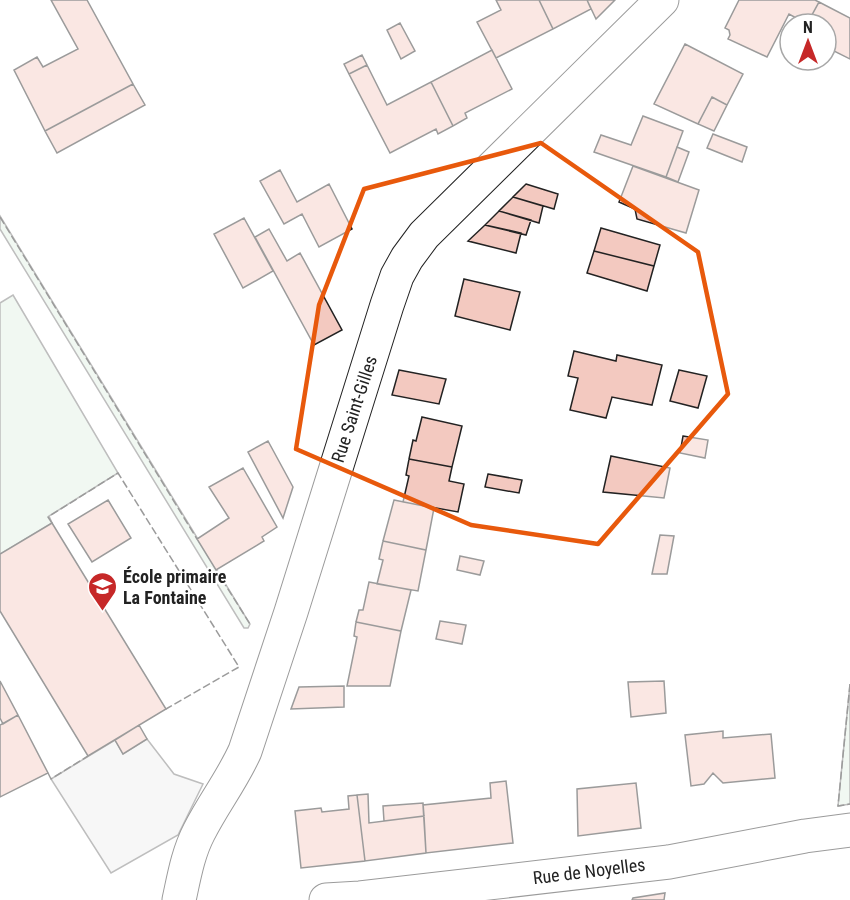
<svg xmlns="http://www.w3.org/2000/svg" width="850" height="900" viewBox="0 0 850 900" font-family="'Roboto Condensed',sans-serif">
	<rect width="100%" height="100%" fill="#fff"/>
	<path fill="#e0efe3" stroke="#6f6f6f" stroke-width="1.5" d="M0,216L250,624L248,628H244L0,229Z
		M13,295L118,473L49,516L52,523L0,554V303Z
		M850,684V804L838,806Z"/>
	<path fill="#ededed" stroke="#6f6f6f" stroke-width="1.5" d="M147,739L174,774L203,784L178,835L111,873L51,779L115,740L123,754Z"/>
	<path fill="#f3c9c0" stroke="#222" stroke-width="1.5" d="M51,0H87L133,84L45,131L14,70L37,57L43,67L78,49Z
		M496,0H539L553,29L496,58L477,22L501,10Z
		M539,0H587L591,9L553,29Z
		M587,0H615L596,19Z
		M739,0H815L819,2L807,24L789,14L767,57L728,39L730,35L729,30L725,28Z
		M819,2L850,18V59L826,47V24H807Z
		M400,23L415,51L401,59L387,30Z
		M685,44L743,74L727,105L712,97L698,124L654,104Z
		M492,50L512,89L465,113L467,118L453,126L431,82Z
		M362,55L367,65L349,74L344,64Z
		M367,65L387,105L431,82L453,126L438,134L436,129L390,153L349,74Z
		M133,84L145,105L57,153L45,131Z
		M712,97L727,105L714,131L698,124Z
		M643,116L683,131L666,177L594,152L601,135L631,145Z
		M713,134L747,147L742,162L707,148Z
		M677,147L689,152L678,182L666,177Z
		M633,166L699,190L686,233L637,219L635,209L619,202Z
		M280,170L297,202L329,184L352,229L319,247L302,214L284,224L260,181Z
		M526,184L558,194L554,209L513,197Z
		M513,197L543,206L539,223L499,211Z
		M499,211L531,220L526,235L485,225Z
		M244,218L273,271L243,288L214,234Z
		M485,225L521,233L516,253L468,241Z
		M601,228L660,245L654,266L594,251Z
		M269,229L287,261L300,253L342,330L314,345L255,237Z
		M594,251L654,266L647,291L587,273Z
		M464,279L520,292L510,330L455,316Z
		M574,351L616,361L617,355L662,365L652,405L612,397L606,418L570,410L578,378L568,376Z
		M399,370L446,379L439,404L392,395Z
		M679,370L707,376L698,408L670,401Z
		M422,417L462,426L452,467L409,459L413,440L416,441Z
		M683,436L708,440L705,458L680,453Z
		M268,441L293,487L283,518L248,452Z
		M611,456L670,468L664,498L603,492Z
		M409,459L452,467L449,481L464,484L458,512L403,502L409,476L406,475Z
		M243,468L277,527L262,537L264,541L216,570L197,539L229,518L209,487Z
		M488,474L522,480L519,493L485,487Z
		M108,500L131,538L92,562L68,524Z
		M394,500L434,508L426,550L383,541Z
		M52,523L166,709L88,756L0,611V554Z
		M660,535L674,536L667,574H652Z
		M383,541L426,550L418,591L377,584L383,560L379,559Z
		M460,556L484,561L480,575L457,570Z
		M369,582L411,590L401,631L356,622L359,610H363Z
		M440,621L466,625L462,644L436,639Z
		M356,622L401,631L390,686H347L357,637L354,636Z
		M0,681L18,715L3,724L0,718Z
		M664,681L666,713L631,717L628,682Z
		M344,686V707L291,709L299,687Z
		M18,715L48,773L0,797V725Z
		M139,725L147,739L123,754L115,740Z
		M723,731V738L771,734L775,778L723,783L713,773L704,784L691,786L685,735Z
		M506,781L513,843L426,853L423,805L491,798L490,783Z
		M636,783L641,828L578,836L577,789Z
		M368,794L369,823L424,816L426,853L365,861L357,795Z
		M357,795L365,861L301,868L295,811L321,808L322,812L349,809L348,796Z
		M423,803L424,816L384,821L383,806Z
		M665,893L664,900H632L633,898Z"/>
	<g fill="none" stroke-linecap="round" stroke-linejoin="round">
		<defs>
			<path id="street" d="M179,900C184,877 188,853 199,832C213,804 232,780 245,751L291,612L387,305L397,276L407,258L424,235L662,0"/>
			<path id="secondary" d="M326,900L360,898L669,862L805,836L850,830"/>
		</defs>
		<use href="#street" stroke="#222" stroke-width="35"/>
		<use href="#secondary" stroke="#222" stroke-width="35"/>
		<use href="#street" stroke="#fff" stroke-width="33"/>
		<use href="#secondary" stroke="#fff" stroke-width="33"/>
		<path stroke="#222" stroke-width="1.5" stroke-dasharray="8 3" stroke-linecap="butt" d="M0,217L197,539
			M52,523L48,517L118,473L239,667L166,709
			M216,570L250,624
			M850,684L838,806L850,804
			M48,773L51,779L88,756"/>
	</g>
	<path d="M0 0H850V900H0ZM541,143L698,252L728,394L598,544L471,525L296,449L319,305L364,189Z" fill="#fff" fill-opacity=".55" fill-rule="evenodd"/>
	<path fill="none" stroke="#e8590c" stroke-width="4.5" stroke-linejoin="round" d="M541,143L698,252L728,394L598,544L471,525L296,449L319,305L364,189Z"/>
	<defs>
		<symbol id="school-pin" viewBox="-11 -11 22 30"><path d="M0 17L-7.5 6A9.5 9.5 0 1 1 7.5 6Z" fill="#c62828" stroke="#fff"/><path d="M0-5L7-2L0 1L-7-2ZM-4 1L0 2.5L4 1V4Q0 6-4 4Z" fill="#fff"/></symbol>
	</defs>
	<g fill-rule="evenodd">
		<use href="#school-pin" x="86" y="570" width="33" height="45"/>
	</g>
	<g text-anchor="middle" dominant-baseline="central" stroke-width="4.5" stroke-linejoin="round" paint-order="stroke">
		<g font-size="18" fill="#222" stroke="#fff">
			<text transform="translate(354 409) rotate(-72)">Rue Saint-Gilles</text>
			<text transform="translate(589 871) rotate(-7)">Rue de Noyelles</text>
		</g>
		<g font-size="18" font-weight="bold" fill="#222" stroke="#fff" text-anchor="start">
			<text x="123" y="576">École primaire<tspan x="123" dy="21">La Fontaine</tspan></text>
		</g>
	</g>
	<g transform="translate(808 42)"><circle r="28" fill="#ffffff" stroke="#a7a7a7" stroke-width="1.5"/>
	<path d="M0-4.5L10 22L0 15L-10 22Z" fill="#c62828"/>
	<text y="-9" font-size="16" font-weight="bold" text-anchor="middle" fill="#222222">N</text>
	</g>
</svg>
